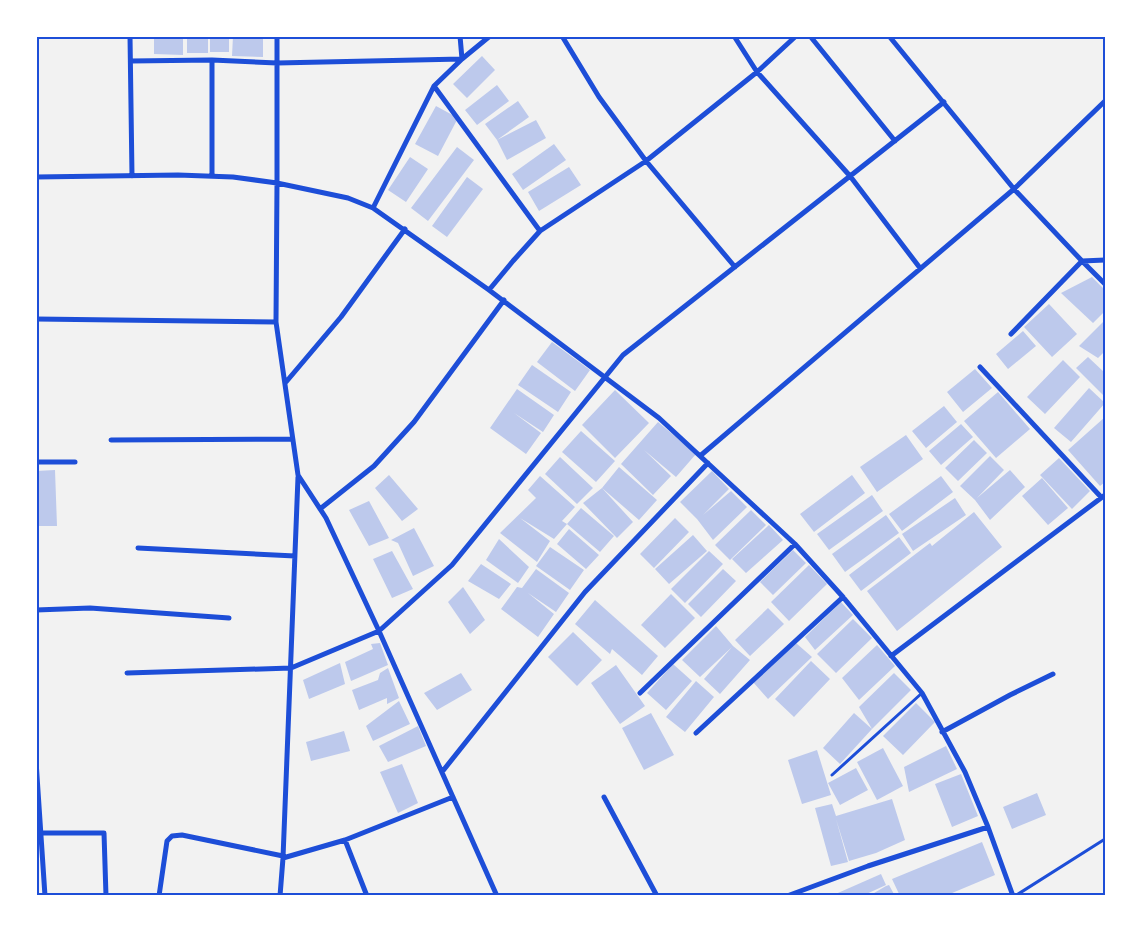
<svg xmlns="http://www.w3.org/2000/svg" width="1141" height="932" viewBox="0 0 1141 932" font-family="Commissioner,sans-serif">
	<rect width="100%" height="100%" fill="#f2f2f2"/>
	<path fill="#bdc9ec" d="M154,36H183V55L154,54Z
		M187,36H208V53H187Z
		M210,36H229V52H210Z
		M233,36H263V57L232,56Z
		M482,56L495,70L467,98L453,84Z
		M497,85L509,101L477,125L465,110Z
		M518,101L529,117L497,140L536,120L546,138L507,160L497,140L485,124Z
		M436,106L458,118L438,156L415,144Z
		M554,144L566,160L523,190L512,174Z
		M457,147L474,160L428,221L411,208Z
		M410,157L428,169L406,202L388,190Z
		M569,167L581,185L539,211L528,192Z
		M467,177L483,189L447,237L432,226Z
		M1092,277L1105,290V311L1093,323L1061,293Z
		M1049,304L1077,334L1052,357L1024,327Z
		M1105,320V351L1098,358L1079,346Z
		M1023,331L1036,346L1008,369L996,354Z
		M552,342L590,370L575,391L537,362Z
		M1088,357L1105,373V397L1076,368Z
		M1063,360L1080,377L1045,414L1027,397Z
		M532,365L571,392L558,412L518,385Z
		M975,369L992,388L963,412L947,392Z
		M1089,388L1105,403L1071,442L1054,428Z
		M517,389L554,415L543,432L514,413L541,433L526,454L490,428Z
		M615,390L649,423L615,458L582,425Z
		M998,392L1030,429L996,458L964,421Z
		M944,406L957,422L926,448L912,431Z
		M1105,417V482L1100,486L1068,450Z
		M658,422L696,454L676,477L644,450L671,476L653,495L621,464Z
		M961,424L973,437L941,465L929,451Z
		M581,431L615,461L596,482L562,452Z
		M906,435L923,459L877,492L860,467Z
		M974,440L987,453L958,481L945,468Z
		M990,456L1004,470L977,498L1010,470L1025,487L990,520L975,500L960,486Z
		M560,457L593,488L577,504L545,474Z
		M1059,458L1090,491L1072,509L1040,475Z
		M619,467L657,500L639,520L602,488Z
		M55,470L57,526H36V471Z
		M712,471L729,489L703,515L731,491L747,507L713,540L697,519L680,502Z
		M389,475L418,509L402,521L375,488Z
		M852,475L865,493L814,532L800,514Z
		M540,476L575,507L562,521L567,524L554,539L520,518L550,541L537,562L500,533L536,498L528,490Z
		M941,476L953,492L902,531L889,514Z
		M1042,478L1068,508L1048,525L1022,496Z
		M602,488L633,522L617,538L583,503Z
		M872,495L883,511L829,550L817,534Z
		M955,498L966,515L913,551L902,534Z
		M369,501L389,538L369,546L349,510Z
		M581,508L614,536L600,552L567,524Z
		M751,510L766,525L730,560L715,545Z
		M974,512L1002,547L897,631L867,591L930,543L932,546Z
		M886,515L899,533L845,572L832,554Z
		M675,518L689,532L654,568L640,554Z
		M769,525L783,540L746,573L732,559Z
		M414,528L434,566L413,576L398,543L391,540Z
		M569,529L599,555L586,569L557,544Z
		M693,535L707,551L669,584L655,569Z
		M899,537L911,553L861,591L849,575Z
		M499,539L529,567L518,583L486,560Z
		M550,547L584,570L570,590L536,566Z
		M793,550L806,563L773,595L760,582Z
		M392,551L413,589L392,598L373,559Z
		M709,551L723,564L685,603L671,589Z
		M481,564L511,584L499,599L468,581Z
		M809,565L827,584L789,621L771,602Z
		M536,569L569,593L556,612L528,593L554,614L538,637L501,609L517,587L522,588Z
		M723,569L736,581L701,617L688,604Z
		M463,587L485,620L470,634L448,602Z
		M671,594L695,618L665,648L641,625Z
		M595,600L658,656L642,675L612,649L610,654L575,624Z
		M841,602L853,615L815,650L805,637Z
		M768,608L784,624L750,656L735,640Z
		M853,619L872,638L836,673L817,654Z
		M716,626L733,646L750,660L720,694L704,679L732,647L700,677L682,660Z
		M573,632L602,660L577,686L548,657Z
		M380,643L388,665L351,681L345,662L373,649L371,644Z
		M796,643L812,657L768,699L753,682Z
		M877,645L895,666L859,700L842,678Z
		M811,661L830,679L794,717L775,699Z
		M340,663L345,684L309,699L303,680Z
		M673,664L692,681L666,710L647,693Z
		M616,665L645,706L620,724L591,683Z
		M388,668L399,698L387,704V698L359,710L352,690L378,680L380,673Z
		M461,673L472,690L437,710L424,693Z
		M894,673L911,690L872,729L840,764L823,748L854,713L872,729L859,707Z
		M696,681L714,697L685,732L666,717Z
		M399,701L410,724L373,741L366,726Z
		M916,703L935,722L903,755L883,736Z
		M651,713L674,755L644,770L622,728Z
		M418,726L426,746L388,762L379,746Z
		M344,731L350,751L311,761L306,742Z
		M946,746L957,769L909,792L904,767Z
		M883,748L903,786L877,800L857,762Z
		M817,750L831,795L802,804L788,760Z
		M402,764L418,803L398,813L380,772Z
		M856,768L868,790L840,805L828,783Z
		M961,774L978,816L952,827L935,784Z
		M1037,793L1046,815L1012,829L1003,807Z
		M892,799L905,840L876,853L849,861L836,819L848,862L831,866L815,808L832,804L836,816Z
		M982,842L995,875L945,896H900L892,879Z
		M881,874L886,885L862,896H831Z
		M889,885L895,896H869L886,886Z"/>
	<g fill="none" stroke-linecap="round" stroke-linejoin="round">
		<path stroke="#1d4ed8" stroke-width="3" d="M832,775L922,693
			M1015,896L1105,839"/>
		<path stroke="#1d4ed8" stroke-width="5" d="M130,36L132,176
			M562,36L599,97L646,161L735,267
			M734,36L757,72L850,176L920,268
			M810,36L895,141
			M889,36L1014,189L1082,261L1105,260
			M212,60V176
			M131,61L212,60L277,63L462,59L460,36
			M434,86L540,231
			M36,177L178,175L233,177L277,183V36
			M373,208L434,86L462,59L490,36
			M489,290L659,418L795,544L843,597L922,693L965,772L988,827L1013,896
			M36,319L276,322L277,183L348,198L373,208L489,290L513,261L540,231L646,161L757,72L796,36
			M276,322L298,475L326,518L379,631L497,896
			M1011,334L1082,261L1105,284
			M980,367L1101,497
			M286,382L341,317L405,229
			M111,440L293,439
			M700,456L1014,189L1105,101
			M36,462H75
			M320,509L374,466L414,422L504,300
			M138,548L295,556
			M36,610L90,608L229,618
			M891,656L1105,495
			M127,673L291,668L379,631L452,565L623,355L944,102
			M640,693L795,544
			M942,732L1010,695L1053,674
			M696,733L843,597
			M36,761L45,896
			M442,772L585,592L708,463
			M604,797L657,896
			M36,833H104L106,896
			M345,840L367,896
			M283,858L345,840L453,797
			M159,896L167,841L172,836L182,835L283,856
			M280,896L283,858L298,477
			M787,896L868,866L988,827"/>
	</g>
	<rect width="1141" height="932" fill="none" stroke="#ffffff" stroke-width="75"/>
	<rect x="38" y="38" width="1066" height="856" fill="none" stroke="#1d4ed8" stroke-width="2"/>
</svg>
